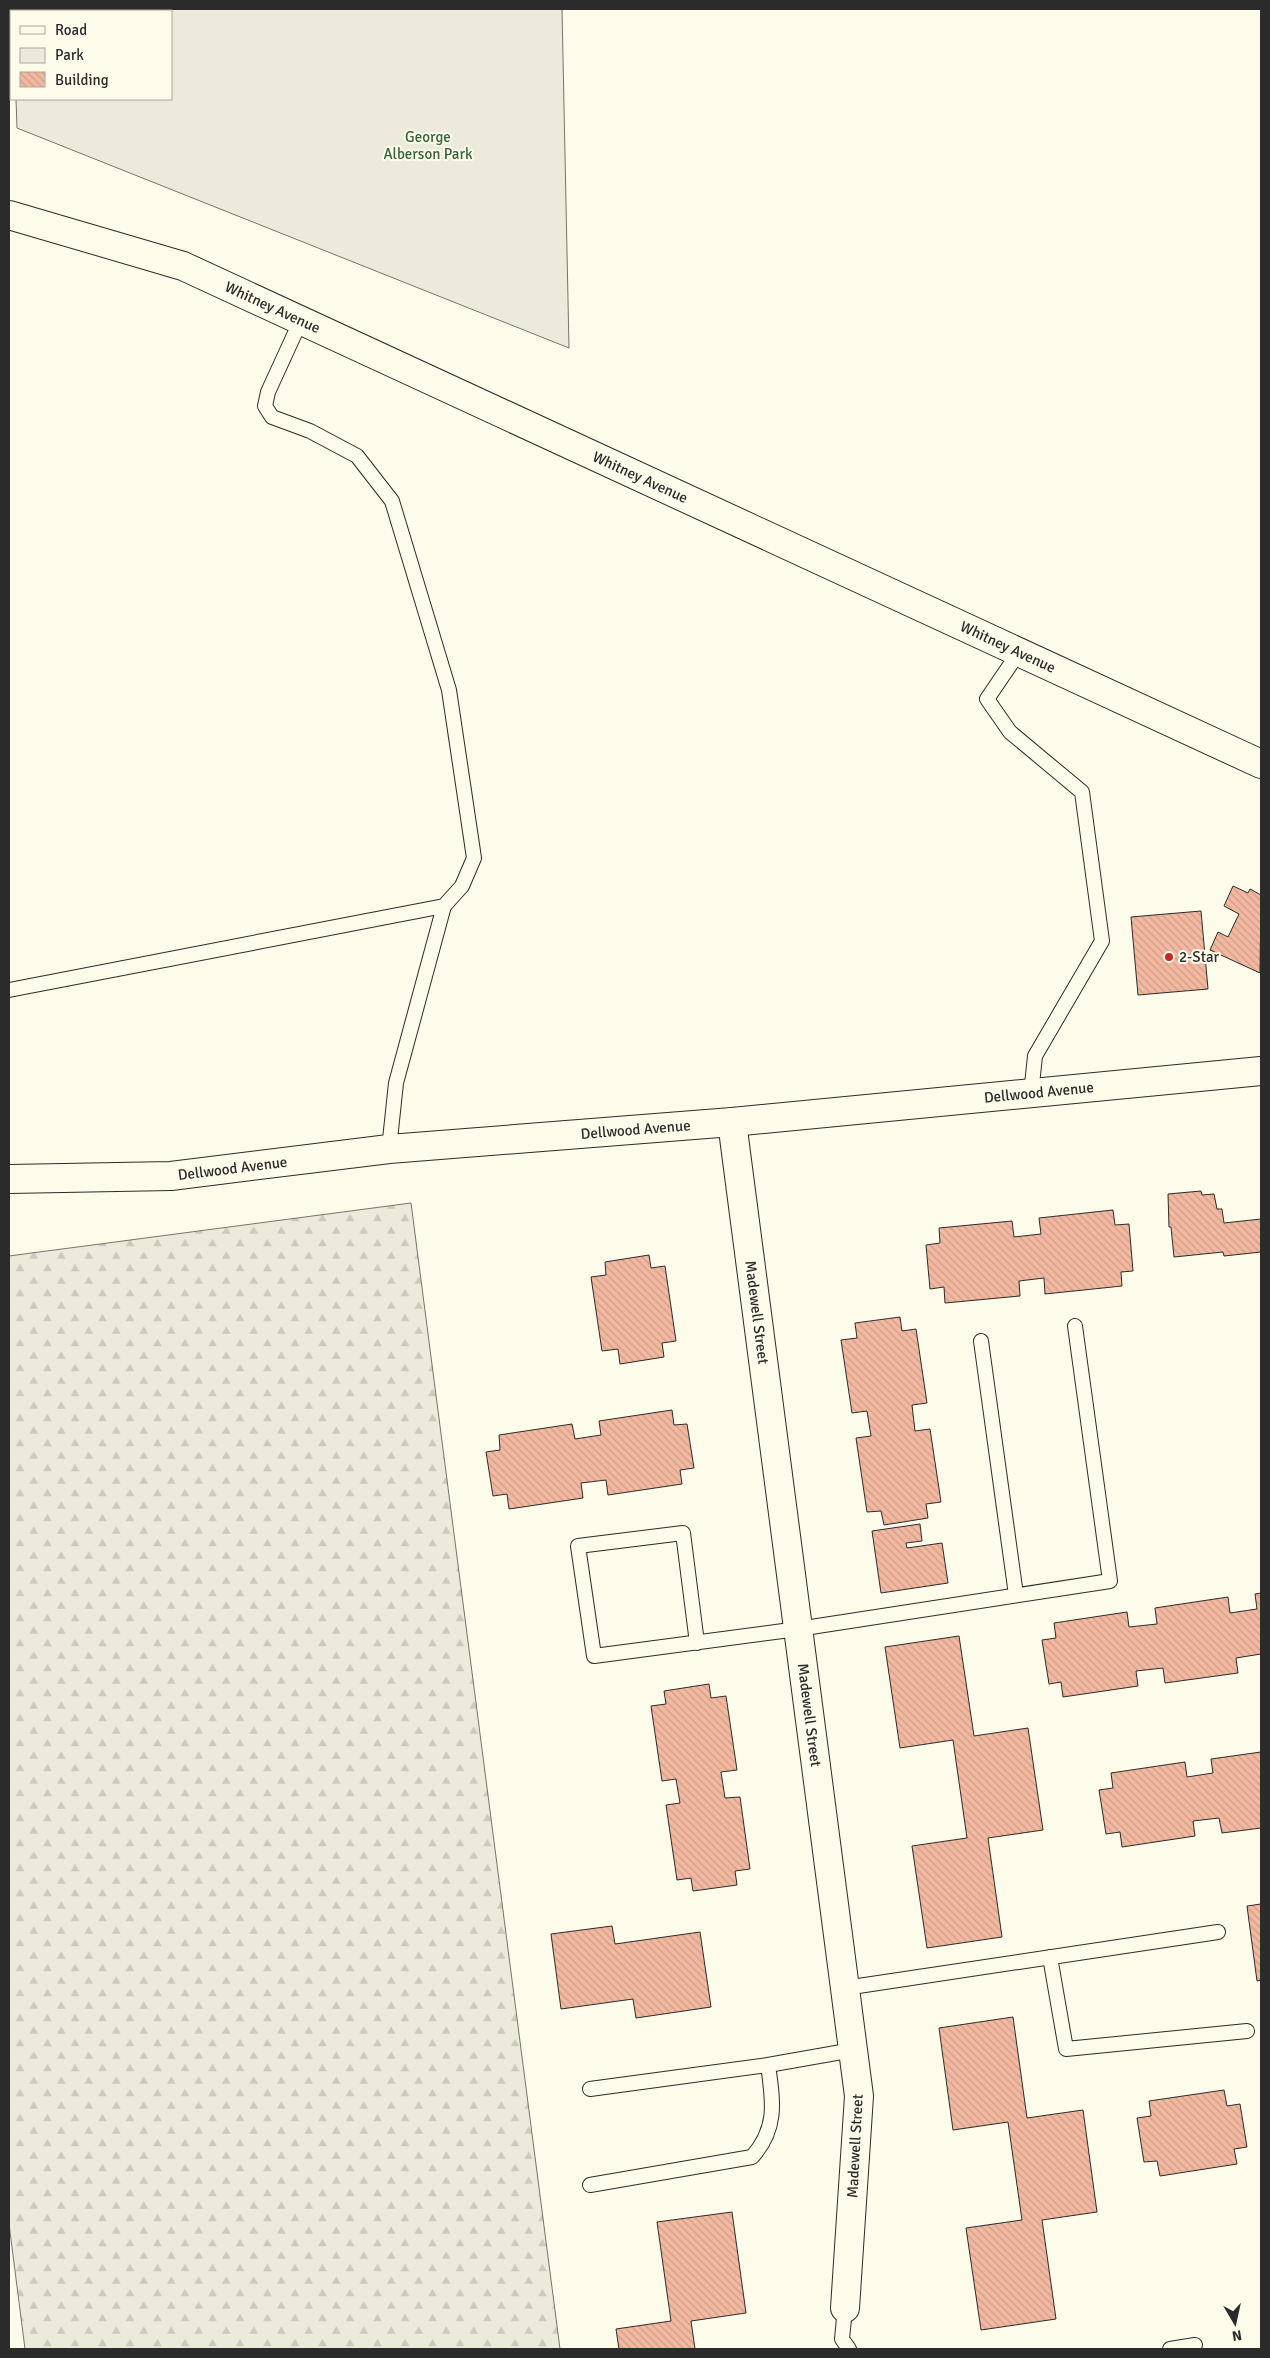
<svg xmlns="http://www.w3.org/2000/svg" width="1270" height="2358" viewBox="0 0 1270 2358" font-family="Signika,sans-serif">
	<defs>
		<pattern id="forest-firs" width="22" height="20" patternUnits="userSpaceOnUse" patternTransform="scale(1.25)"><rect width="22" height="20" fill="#ecebdb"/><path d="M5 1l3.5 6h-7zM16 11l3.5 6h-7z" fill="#cbcabc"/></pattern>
		<pattern id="building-back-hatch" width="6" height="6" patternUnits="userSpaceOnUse" patternTransform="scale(1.25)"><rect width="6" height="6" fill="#f2b8a0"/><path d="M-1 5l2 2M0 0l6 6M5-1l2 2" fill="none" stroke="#d09e8a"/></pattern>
	</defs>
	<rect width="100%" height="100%" fill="#fdfbea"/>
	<path fill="#ecebdb" stroke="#74746e" d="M12,9H562L569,348L17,128L16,99H171V11H12Z"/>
	<path fill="url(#forest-firs)" stroke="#74746e" d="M411,1203L560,2349H25L9,2224V1256Z"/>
	<path fill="url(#building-back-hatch)" stroke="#2b2b2b" d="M1233,886L1248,893L1250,889L1261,895L1260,973L1210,950L1218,932L1228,937L1239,914L1224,906Z
		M1201,911L1208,989L1138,995L1131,917Z
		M1201,1191L1202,1195L1214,1194L1217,1209H1222L1224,1223L1261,1219V1252L1224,1256L1223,1252L1174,1257L1171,1227H1169L1168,1194Z
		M1113,1210L1115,1225L1129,1224L1133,1271L1121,1272L1122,1286L1045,1294L1044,1278L1019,1281L1020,1296L945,1303L944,1287L930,1289L926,1245L940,1243L939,1228L1012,1221L1014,1237L1041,1234L1039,1218Z
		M649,1255L651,1268L665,1266L676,1341L662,1343L664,1357L620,1364L618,1349L602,1351L591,1277L606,1275L605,1262Z
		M900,1317L902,1331L916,1329L927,1403L912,1405L915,1431L930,1429L941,1502L926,1504L928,1518L884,1525L881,1511L867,1512L856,1438L871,1436L867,1411L852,1413L841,1340L857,1338L855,1323Z
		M672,1410L674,1425L687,1424L694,1468L680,1470L682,1484L608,1495L606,1480L581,1483L583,1498L509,1509L507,1494L493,1496L486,1452L500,1450L499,1435L572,1424L575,1439L601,1435L599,1421Z
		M920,1524L922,1541L906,1543L907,1548L942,1543L948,1583L881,1593L872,1531Z
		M1261,1593V1654L1236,1658L1238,1673L1165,1683L1163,1668L1136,1671L1138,1686L1063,1697L1061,1682L1049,1684L1042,1640L1056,1638L1054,1623L1127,1612L1129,1627L1157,1624L1155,1608L1228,1597L1230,1613L1257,1609L1255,1594Z
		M959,1636L974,1736L1028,1728L1043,1830L988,1838L1002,1937L927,1948L912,1846L967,1838L953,1740L900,1748L885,1647Z
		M709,1684L711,1698L726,1696L737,1770L721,1772L725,1798L740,1797L750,1869L735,1871L737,1885L693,1891L691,1878L677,1880L666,1805L680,1803L676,1779L662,1781L651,1706L666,1704L664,1691Z
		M1261,1752V1828L1222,1833L1219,1818L1193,1821L1195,1836L1122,1847L1120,1832L1106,1834L1099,1790L1113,1788L1111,1773L1185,1762L1187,1777L1213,1773L1211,1759Z
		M1261,1904V1980L1257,1981L1247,1906Z
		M612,1926L615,1944L700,1932L711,2007L636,2018L633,1999L561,2009L551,1934Z
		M1013,2017L1027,2118L1083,2110L1097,2212L1042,2220L1056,2319L981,2330L966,2228L1022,2220L1008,2122L953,2130L939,2028Z
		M1224,2090L1227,2106L1240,2104L1247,2147L1234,2149L1237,2164L1160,2176L1157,2161L1144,2162L1137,2118L1151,2116L1149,2101Z
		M732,2212L746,2313L691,2321L695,2349H619L616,2329L671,2321L657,2222Z"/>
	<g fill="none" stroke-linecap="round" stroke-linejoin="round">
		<defs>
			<path id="lane" d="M301,320L268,392L265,406L272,417L310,431L357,456L392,501L449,690L474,858L462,886L444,906
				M1019,652L987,699L1010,732L1082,792L1102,941L1035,1056L1031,1094
				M9,990L444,906L396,1083L389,1149
				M981,1341L1016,1595
				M697,1643L683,1533L578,1546L594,1656L798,1629L1110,1581L1075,1326
				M1050,1957L1066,2049L1247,2031
				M845,1988L1218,1932
				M590,2089L768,2065
				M590,2185L752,2157C778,2128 773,2101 768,2065L853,2050
				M845,2308L842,2339L849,2349
				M1170,2349L1195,2345"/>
			<g id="street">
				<path id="s1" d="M732,1122L859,2096L845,2308"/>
			</g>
			<g id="secondary">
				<path id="s2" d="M9,215L183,266L1261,764"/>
				<path id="s3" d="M9,1179L171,1176L389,1149L732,1122L1261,1071"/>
			</g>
		</defs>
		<use href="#lane" stroke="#2b2b2b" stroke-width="16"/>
		<use href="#street" stroke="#2b2b2b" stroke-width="30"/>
		<use href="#secondary" stroke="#2b2b2b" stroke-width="30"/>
		<use href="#lane" stroke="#fdfbea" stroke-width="14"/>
		<use href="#street" stroke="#fdfbea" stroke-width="28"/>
		<use href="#secondary" stroke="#fdfbea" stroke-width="28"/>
	</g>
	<circle fill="#c62828" stroke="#fdfbea" stroke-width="2" cx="1169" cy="957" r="5"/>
	<g text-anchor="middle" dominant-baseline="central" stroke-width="4" stroke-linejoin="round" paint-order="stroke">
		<g font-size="15" fill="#34623c" stroke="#fdfbea">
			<text x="428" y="137">George<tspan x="428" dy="17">Alberson Park</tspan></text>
		</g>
		<g font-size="15" fill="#2b2b2b" stroke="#fdfbea">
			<text stroke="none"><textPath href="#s2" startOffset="280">Whitney Avenue</textPath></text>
			<text stroke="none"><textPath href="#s2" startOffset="685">Whitney Avenue</textPath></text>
			<text stroke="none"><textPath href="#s2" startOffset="1090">Whitney Avenue</textPath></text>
			<text stroke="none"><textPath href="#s3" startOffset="1034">Dellwood Avenue</textPath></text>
			<text stroke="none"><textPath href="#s3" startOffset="629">Dellwood Avenue</textPath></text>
			<text stroke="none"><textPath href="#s3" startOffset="224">Dellwood Avenue</textPath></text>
			<text stroke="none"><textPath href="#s1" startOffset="192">Madewell Street</textPath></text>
			<text stroke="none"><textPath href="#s1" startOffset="598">Madewell Street</textPath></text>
			<text transform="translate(855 2146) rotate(-87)">Madewell Street</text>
		</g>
		<g font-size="15" fill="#2b2b2b" stroke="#fdfbea" text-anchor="start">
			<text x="1179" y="957">2-Star</text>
		</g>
	</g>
	<rect width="1270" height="2358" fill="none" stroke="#2b2b2b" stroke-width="20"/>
	<rect x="10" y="10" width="162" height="90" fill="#fdfbea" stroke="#a9a89e"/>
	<rect x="20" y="26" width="25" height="8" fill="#fdfbea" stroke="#a9a89e"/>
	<text x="55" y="35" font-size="15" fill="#2b2b2b">Road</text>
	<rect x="20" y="48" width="25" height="15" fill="#ecebdb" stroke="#a9a89e"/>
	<text x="55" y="60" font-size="15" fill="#2b2b2b">Park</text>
	<rect x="20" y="72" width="25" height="15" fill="url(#building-back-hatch)" stroke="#a9a89e"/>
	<text x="55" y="85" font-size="15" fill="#2b2b2b">Building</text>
	<g transform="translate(1235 2323) rotate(171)" stroke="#fdfbea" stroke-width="4" paint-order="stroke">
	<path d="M0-4L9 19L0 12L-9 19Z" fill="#2b2b2b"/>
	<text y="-8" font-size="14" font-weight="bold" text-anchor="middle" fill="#2b2b2b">N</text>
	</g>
</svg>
